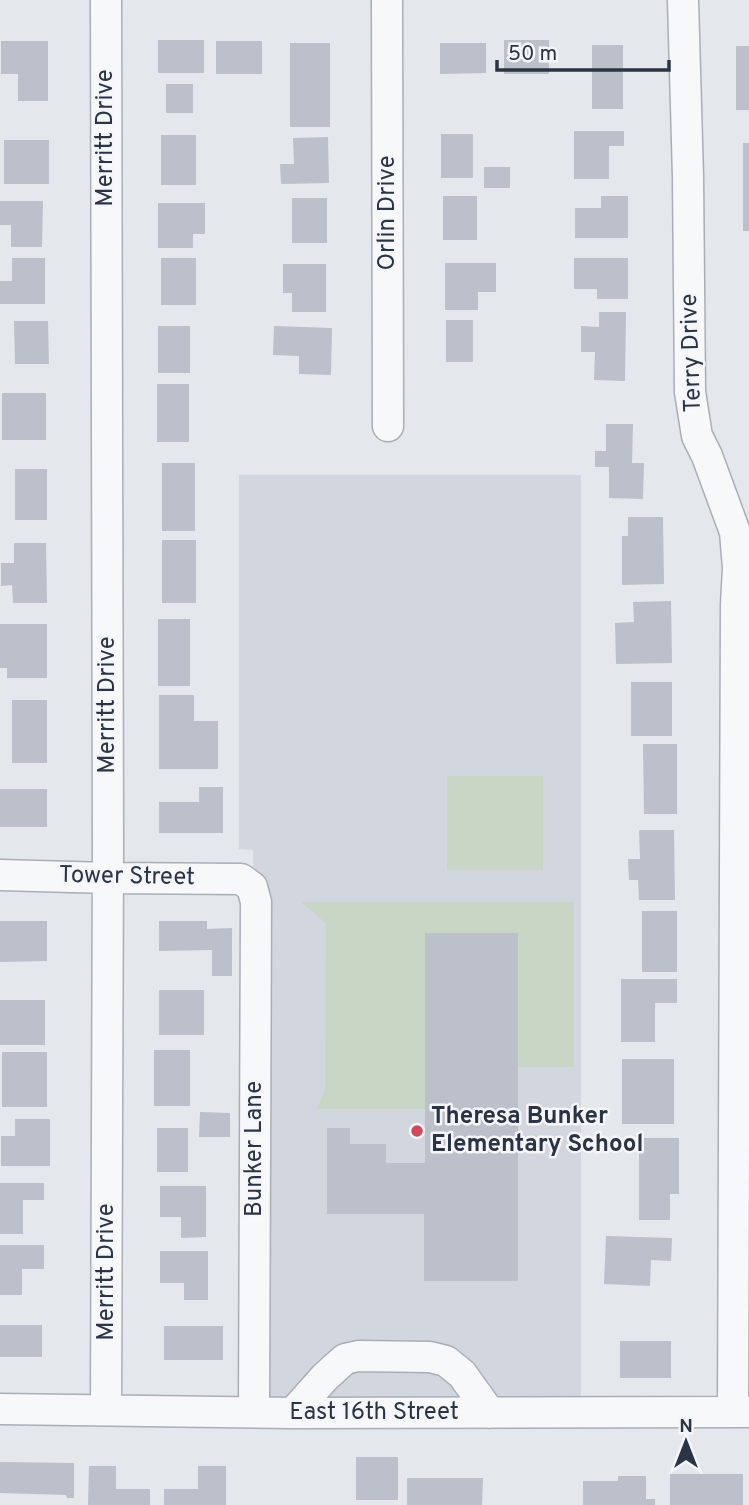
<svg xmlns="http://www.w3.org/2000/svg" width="749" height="1505" viewBox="0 0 749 1505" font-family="Overpass,sans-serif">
	<rect width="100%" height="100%" fill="#e4e7ec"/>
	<path fill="#d2d6de" d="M239,475H581V1412H254L253,850L239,849Z"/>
	<path fill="#c9d6c5" d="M447,776H543V870H447Z
		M301,902H574V1067H518V933H426L425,1109H317L325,1089L326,923Z"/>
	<path fill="#bbc0ca" d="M158,40H204V73H158Z
		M504,40H549V74H504Z
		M1,41H48V101H18V74H1Z
		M216,41H262V74H216Z
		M290,43H330V127H290Z
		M440,43H486V73L440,74Z
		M592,45H623V109H592Z
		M736,46H749V110H736Z
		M166,84H193V113H166Z
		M574,131H624V146H609V179H574Z
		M441,134H473V178H441Z
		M161,135H196V185H161Z
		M328,137L329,183L281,184L280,164H294L293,138Z
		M4,140H49V184H4Z
		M743,143H749V231H743Z
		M484,167H510V188H484Z
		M443,196H477V240H443Z
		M601,196H628V238H575V208H601Z
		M292,198H327V243H292Z
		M0,201H43L42,247H11V225H0Z
		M158,203H205V234H193V248H158Z
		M12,258H45V304H0V281H12Z
		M161,258H196V305H161Z
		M574,258H628V299H597V289H574Z
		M445,263H496V292H478V310H445Z
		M283,264H326V312H292V293H283Z
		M599,312H626L625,381L594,380L595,352H581V326L599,327Z
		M446,320H473V362H446Z
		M14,321H48L49,364H15Z
		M158,326H190V373H158Z
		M274,326L332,328L331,375L299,374V356L273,355Z
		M157,384H189V442H157Z
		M2,393H46V440H2Z
		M606,424H633L632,463H644L643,499L609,498V467H595V451H606Z
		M162,463H195V531H162Z
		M15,469H47V520H15Z
		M628,517H663L664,584L622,585V536H628Z
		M162,540H196V603H162Z
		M14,543H46L47,603H13L12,585L1,586V563H14Z
		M671,601L672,663L616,664L615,623L634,622L633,602Z
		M158,619H190V686H158Z
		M0,624H47V678H7V668H0Z
		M631,682H672V736H631Z
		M159,695H194V721H218V769H159Z
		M12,700H47V763H12Z
		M643,744H677V814H644Z
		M199,787H223V833H159V802H199Z
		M0,789H47V827H0Z
		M639,830H674L675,900H639L638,880H629L628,859H640Z
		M642,911H677V972H642Z
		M0,921H47V961L0,962Z
		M159,921H207V929L232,928V976H212V950L159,951Z
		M425,933H518V1281H424V1214H327V1128H350V1144H386V1163H425Z
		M621,979H677V1003H655V1042H621Z
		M159,990H204V1035H159Z
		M0,1000H45V1045H0Z
		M154,1050H190V1106H154Z
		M2,1052H47V1107H2Z
		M622,1059H674V1124H622Z
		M200,1112L230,1113V1137H199Z
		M15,1119H50V1166H1V1136H15Z
		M157,1128H188V1172H157Z
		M639,1138H679V1194H670V1220H639Z
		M0,1183H44V1200H23V1234H0Z
		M160,1186H206V1237L181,1238V1217H160Z
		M606,1236L672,1238L671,1261L651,1260L650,1286L604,1284Z
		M0,1245H44V1269H22V1295H0Z
		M160,1251H208V1300H184V1283H160Z
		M0,1325H42V1357H0Z
		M164,1326H223V1360H164Z
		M620,1341H671V1378H620Z
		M356,1457H398V1500H356Z
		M0,1462L74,1463V1498H67L66,1495L0,1493Z
		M89,1466H116V1489H150V1505H88Z
		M198,1466H226V1505H164V1489H198Z
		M670,1474H743V1505H670Z
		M618,1476H646V1499H655V1505H583V1481H618Z
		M407,1478H483L482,1505H407Z"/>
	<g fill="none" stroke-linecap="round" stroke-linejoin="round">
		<defs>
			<path id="minor" d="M106,0L108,847L106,1410
				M387,0L388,426
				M683,0L688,177L690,392L697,436L707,456L735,532L738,568L736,605L733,1412
				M0,875L108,878L241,879L252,887L256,902L254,1412
				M0,1409L293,1413L749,1412
				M293,1413L325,1377L345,1359L358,1356L430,1357L446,1361L462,1374L490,1413"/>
		</defs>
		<use href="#minor" stroke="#a9aeb7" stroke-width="33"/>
		<use href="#minor" stroke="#f7f8fa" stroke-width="30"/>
	</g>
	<circle fill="#d1495b" stroke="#f4f6f9" stroke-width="2.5" cx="417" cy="1131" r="7"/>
	<g text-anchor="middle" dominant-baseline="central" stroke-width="5" stroke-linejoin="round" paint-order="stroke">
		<g font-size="24" fill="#2b3445" stroke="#f4f6f9">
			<text transform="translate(106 138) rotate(-90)">Merritt Drive</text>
			<text transform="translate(388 213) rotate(-90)">Orlin Drive</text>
			<text transform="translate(692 353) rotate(-92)">Terry Drive</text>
			<text transform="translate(108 705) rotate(-90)">Merritt Drive</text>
			<text transform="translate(127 877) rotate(1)">Tower Street</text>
			<text transform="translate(255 1149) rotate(-90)">Bunker Lane</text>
			<text transform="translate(107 1272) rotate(-90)">Merritt Drive</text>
			<text x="374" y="1413">East 16th Street</text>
		</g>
		<g font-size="24" font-weight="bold" fill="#2b3445" stroke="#f4f6f9" text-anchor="start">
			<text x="431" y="1117">Theresa Bunker<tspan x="431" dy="28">Elementary School</tspan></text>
		</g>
	</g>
	<g transform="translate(686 1442)" stroke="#f4f6f9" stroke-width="5" paint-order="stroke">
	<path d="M0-5L12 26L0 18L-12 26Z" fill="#2b3445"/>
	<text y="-10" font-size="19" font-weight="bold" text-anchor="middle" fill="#2b3445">N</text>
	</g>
	<path d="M497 60v10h172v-10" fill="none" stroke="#2b3445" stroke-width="3.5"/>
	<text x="508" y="60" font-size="21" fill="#2b3445" stroke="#f4f6f9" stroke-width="5" paint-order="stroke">50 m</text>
</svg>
